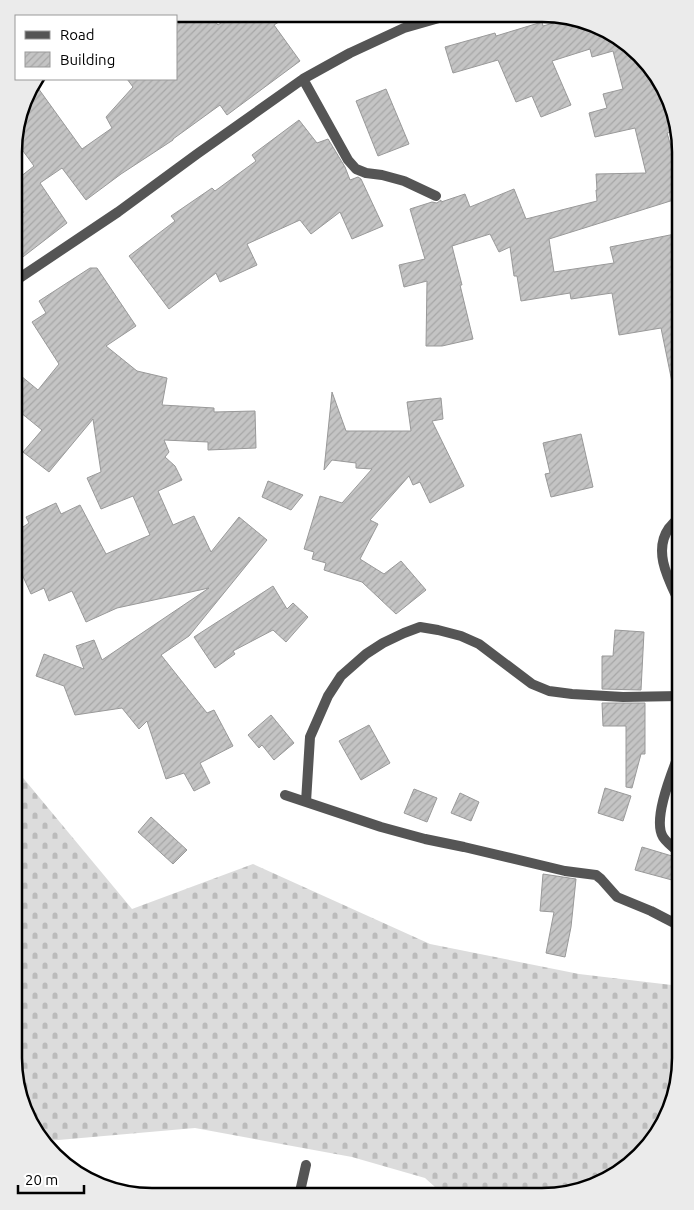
<svg xmlns="http://www.w3.org/2000/svg" width="694" height="1210" viewBox="0 0 694 1210" font-family="Ubuntu,sans-serif">
	<defs>
		<pattern id="cemetery-stones" width="16" height="16" patternUnits="userSpaceOnUse" patternTransform="scale(1.25)"><rect width="16" height="16" fill="#dcdcdc"/><path d="M2 7V4a2 2 0 0 1 4 0v3zM10 15v-3a2 2 0 0 1 4 0v3z" fill="#bbb"/></pattern>
		<pattern id="building-hatch" width="6" height="6" patternUnits="userSpaceOnUse" patternTransform="scale(1.25)"><rect width="6" height="6" fill="#c4c4c4"/><path d="M-1 1l2-2M0 6l6-6M5 7l2-2" fill="none" stroke="#a7a7a7"/></pattern>
	</defs>
	<rect width="100%" height="100%" fill="#fff"/>
	<path fill="url(#cemetery-stones)" d="M14,767L132,909L253,864L430,944L579,974L680,986V1067L651,1142L587,1189L542,1196H445L425,1178L352,1157L195,1128L47,1141L21,1103L14,1058Z"/>
	<path fill="url(#building-hatch)" stroke="#999" d="M176,14H209L218,25L234,14L290,15L274,25L300,61L227,115L220,105L173,139V140L121,174L86,200L62,168L40,183L67,223L15,263V220L24,212L15,200V181L34,166L15,140V134L27,96L38,88L82,149L112,128L106,117L133,87L127,79H176Z
		M571,18L633,48L673,108L677,131L667,133L680,176V198L549,239L554,272L614,263L610,247L680,233V381L672,382L661,328L619,335L612,293L571,299L570,293L521,301L517,276H514L510,247L499,252L490,234L452,246L462,285H460L473,339L442,346H426L427,281L404,287L399,265L425,259L410,209L432,202L437,203L441,200V202L465,194L470,207L514,189L526,219L597,201L596,190H597L596,174L646,173L635,128L595,137L589,113L607,108L603,94L623,89L613,51L592,57L590,49L552,61L571,105L541,117L532,96L516,102L498,60L453,73L445,47L495,33L496,36L542,22L543,26Z
		M386,89L409,144L378,156L356,101Z
		M299,120L317,143L328,139L345,167L350,180L358,177L361,179L383,226L352,239L340,212L311,234L300,220L247,244L257,265L220,282L216,273L169,309L129,256L175,221L171,216L212,188L215,191L256,161L252,155Z
		M90,268H97L136,326L106,346L137,371L167,378L162,405L214,408V412L255,411L256,448L208,450V442L164,440L169,452L165,457L175,466L182,480L158,491L173,525L194,516L211,552L239,517L267,540L189,636L161,655L207,713L214,710L233,746L200,763L210,783L194,791L184,773L166,779L147,721L139,729L122,708L75,715L64,686L36,676L44,654L84,669L76,646L94,640L102,660L209,588L117,608L86,622L72,591L49,601L44,588L31,594L14,557V533L29,523L26,517L56,503L61,514L80,505L106,554L150,535L133,496L101,509L87,478L101,472L93,419L49,472L23,452L42,430L15,408V371L38,390L59,364L32,322L46,313L39,301Z
		M332,392L346,431H411L407,402L441,398L443,419L432,421L464,486L430,503L420,482L413,485L409,476L370,520L378,524L360,559L384,574L401,561L426,590L396,614L362,582L324,570L326,563L312,559L314,552L304,549L320,496L342,503L372,469L356,468V463L332,460L324,470Z
		M581,434L593,487L551,497L545,474L550,473L543,443Z
		M268,481L303,495L291,510L262,497Z
		M273,586L287,609L293,603L308,617L286,642L273,630L233,651L235,654L215,668L194,637Z
		M615,630L644,632L641,690L602,689V656H613Z
		M602,703H645V754H641L632,788L626,787V726H603Z
		M271,715L294,743L274,760L262,745L259,748L248,735Z
		M369,725L390,763L361,780L339,741Z
		M605,788L631,796L623,821L598,813Z
		M414,789L437,798L427,822L404,813Z
		M460,793L479,802L471,821L451,813Z
		M151,817L187,850L173,864L138,832Z
		M642,847L672,856L678,859L672,880L635,870Z
		M543,874L576,879L571,927L565,957L546,953L554,912L540,911Z"/>
	<g fill="none" stroke-linecap="round" stroke-linejoin="round">
		<path stroke="#555" stroke-width="10" d="M680,853C675,849 667,843 663,837C652,819 673,770 680,751
			M680,927C676,915 675,903 680,891"/>
		<path stroke="#555" stroke-width="10" d="M303,79L348,160L356,169L366,173L382,175L404,181L436,196
			M15,161L18,165
			M15,281L118,212L197,154L303,79L350,53L404,28L446,16
			M680,604C670,582 652,552 669,528C673,524 675,520 680,517
			M285,795L381,827L425,839L464,847L565,871L596,875L601,879L617,897L651,911L680,926
			M306,802L310,737L328,696L341,676L366,654L383,643L404,633L420,627L438,630L461,636L479,644L532,684L549,691L572,694L623,697L680,696
			M299,1196L306,1165"/>
	</g>
	<path d="M0 0H694V1210H0ZM152 22H542A130 130 0 0 1 672 152V1058A130 130 0 0 1 542 1188H152A130 130 0 0 1 22 1058V152A130 130 0 0 1 152 22Z" fill="#ebebeb" fill-rule="evenodd"/>
	<path fill="none" stroke="#000" stroke-width="2.5" d="M152 22H542A130 130 0 0 1 672 152V1058A130 130 0 0 1 542 1188H152A130 130 0 0 1 22 1058V152A130 130 0 0 1 152 22Z"/>
	<rect x="15" y="15" width="162" height="65" fill="#ffffff" stroke="#999999"/>
	<rect x="25" y="31" width="25" height="8" fill="#555555" stroke="#999999"/>
	<text x="60" y="40" font-size="15" fill="#000000">Road</text>
	<rect x="25" y="52" width="25" height="15" fill="url(#building-hatch)" stroke="#999999"/>
	<text x="60" y="65" font-size="15" fill="#000000">Building</text>
	<path d="M18 1185v8h66v-8" fill="none" stroke="#000000" stroke-width="2.5"/>
	<text x="25" y="1185" font-size="15" fill="#000000" stroke="#ffffff" stroke-width="4" paint-order="stroke">20 m</text>
</svg>
